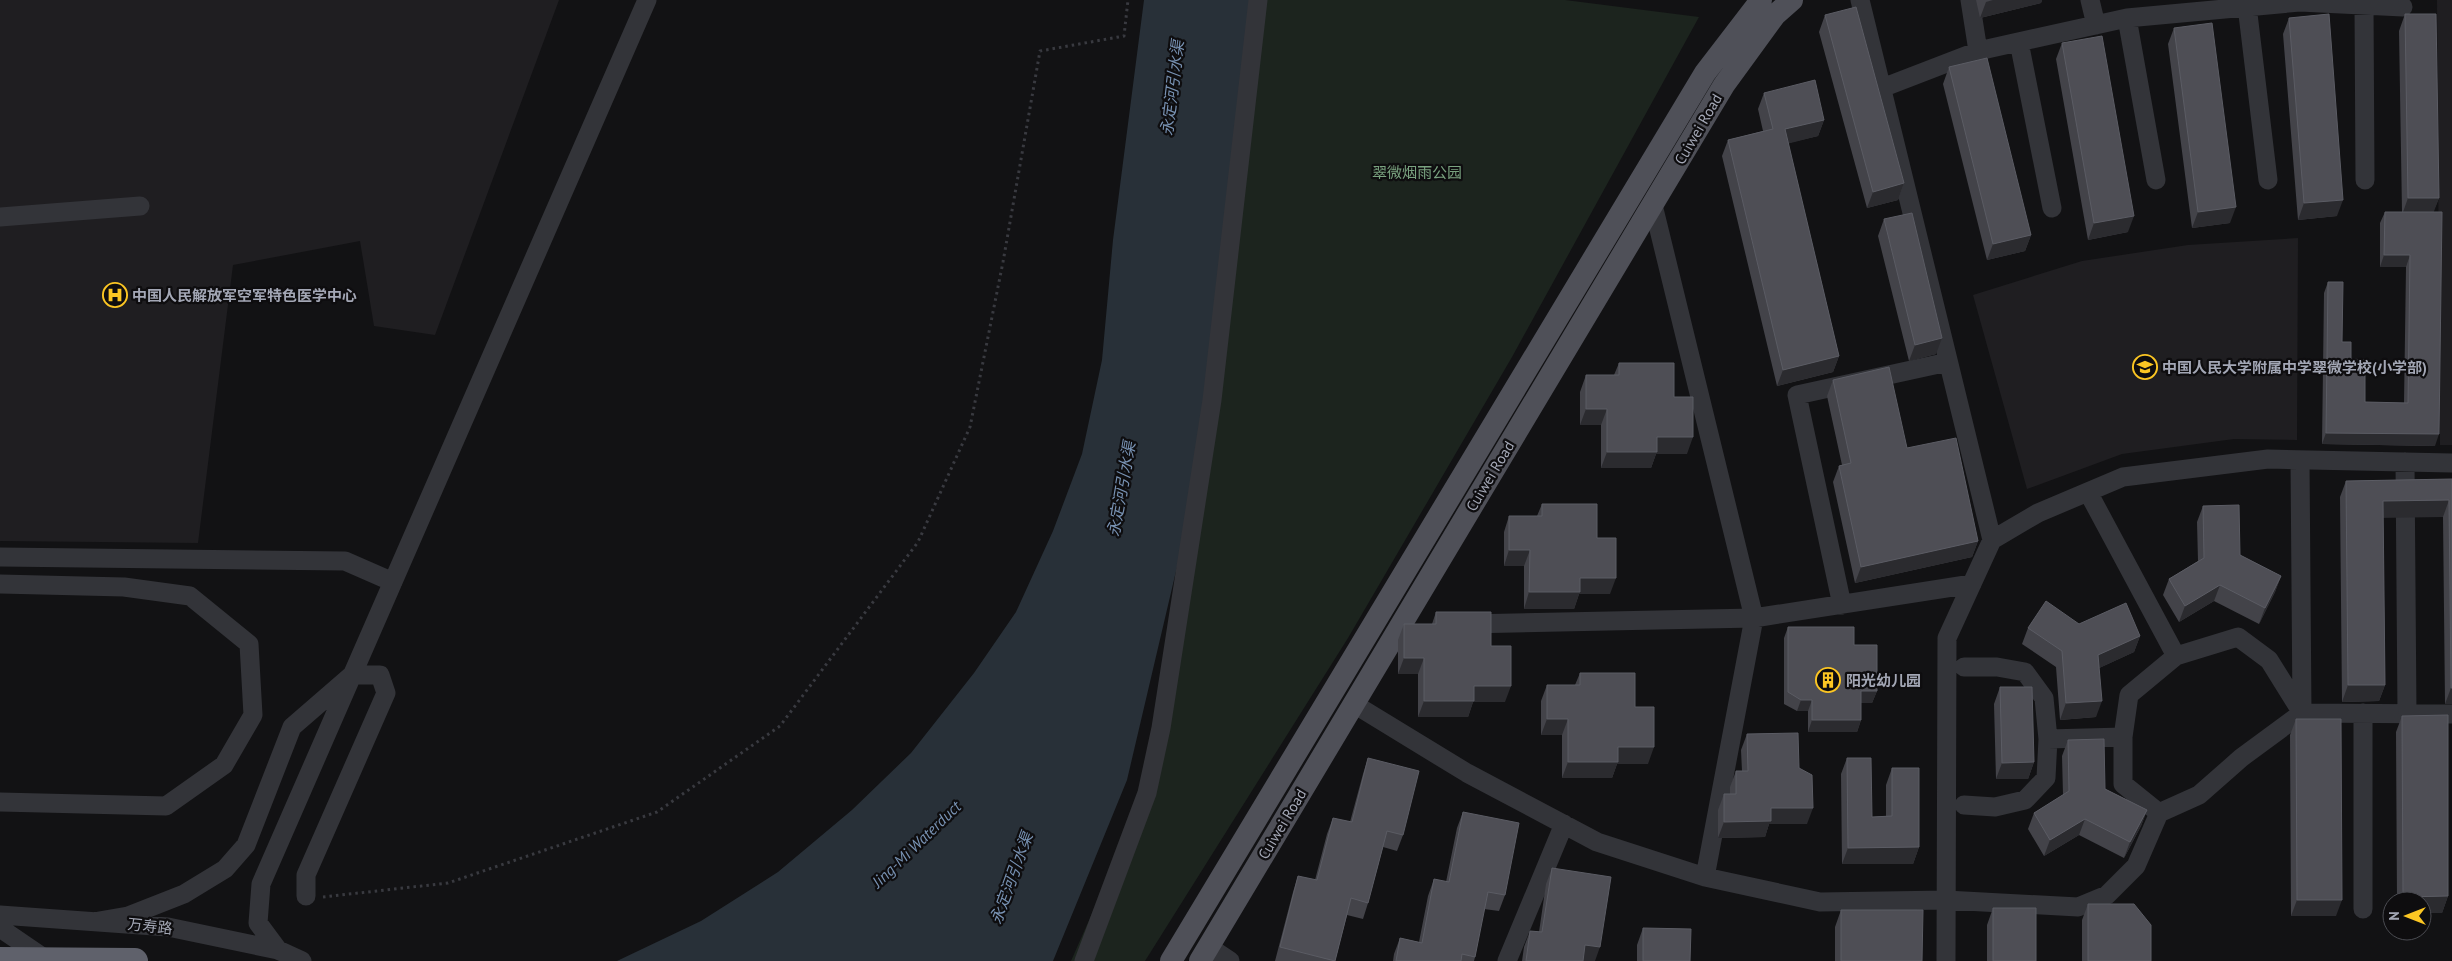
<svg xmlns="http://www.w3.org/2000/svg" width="2452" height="961" viewBox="0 0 2452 961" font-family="'PT Sans','Noto Sans SC',sans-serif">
	<rect width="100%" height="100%" fill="#121214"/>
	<path fill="#1f1e21" d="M0,0H559L435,335L374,326L360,241L233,265L198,543L0,541Z
		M2437,0H2452V445H2440Z
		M2298,238L2297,440L2234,439L2122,454L2027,489L1973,295L2082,261L2188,245Z"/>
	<path fill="#1c241e" d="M1263,0H1565L1699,17L1512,357L1348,638L1145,961H1071L1135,816L1221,384Z"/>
	<path fill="#283038" d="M1144,0H1251L1192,503L1127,780L1053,961H617L701,921L778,872L852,810L911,753L974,673L1016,612L1053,531L1082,454L1102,360L1113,240Z"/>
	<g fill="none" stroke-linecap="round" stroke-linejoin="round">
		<path stroke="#393a40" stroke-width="3" stroke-dasharray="2.5 4" stroke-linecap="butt" d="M323,897L448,883L657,812L780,726L918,542L970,427L1003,262L1040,51L1124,36L1128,0"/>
		<path stroke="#333439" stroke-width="19" d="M1860,0L1992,540
			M1970,0L1978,51
			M2090,0L2096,25
			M2364,5L2365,180
			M2247,6L2268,180
			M2127,18L2156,180
			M2019,42L2052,208
			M1882,88L1978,51L2127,18L2300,2L2403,7
			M1653,205L1754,618L1705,877
			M0,217L140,206
			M2300,460L2302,713
			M2405,462L2407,713
			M2088,492L2176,656
			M0,557L345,561L393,582
			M0,584L124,587L190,596L249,644L253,715L224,765L166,806L0,802
			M1842,605L1797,395L1948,362
			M1466,624L1754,618L1972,584
			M1964,667H1997L2025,672L2044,698L2048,739L2046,778L2025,800L1995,807L1964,805
			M1354,704L1467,773L1597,842L1705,877L1820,902L1946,900L2078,907L2107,895L2136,866L2159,813L2199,795L2241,758L2302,713L2452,714
			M2363,713V909
			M2048,739L2123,737
			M2159,813L2123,784V737L2129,695L2176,656L2238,637L2269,660L2302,713
			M0,915L168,927L278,950L302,961
			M99,921L128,916L184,894L225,869L246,845L292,727L352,675H380L386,693L306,875V896
			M0,928L47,960
			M1209,947L1230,961
			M278,950L258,923L261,884L647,0
			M1084,961L1147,793L1161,728L1212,400L1258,0
			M1507,961L1564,824
			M1946,961L1947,638L1992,540L2038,513L2123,477L2268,459L2452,463"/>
		<path stroke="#4f5058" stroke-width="22" d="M1171,961L1705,73L1761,0
			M1200,961L1724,85L1775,15L1792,0"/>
		<path stroke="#5f616b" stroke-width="26" d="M0,960L135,961"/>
	</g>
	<path fill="#434349" d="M1976,0H2042L2041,3L1980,18Z
		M2405,14L2439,198L2433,212L2435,446L2322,444L2324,293L2328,282L2342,342L2351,359L2365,402L2404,403L2406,267H2380V223L2385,212H2402L2399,31Z
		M1825,15L1904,183L1898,200L1867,208L1819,32Z
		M2289,18L2337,216L2298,220L2283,34Z
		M2174,28L2230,223L2192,228L2168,44Z
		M2062,43L2128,232L2088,240L2056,59Z
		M1949,67L2031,235L2025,251L1987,260L1943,84Z
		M1764,93L1824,120L1818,136L1788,143L1839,356L1833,372L1777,386L1722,156L1728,140L1763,131L1758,109Z
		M1884,219L1936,354L1909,361L1878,236Z
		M1619,363L1674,397L1687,454H1656L1651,468H1601V425H1580V392L1586,375H1614Z
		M1833,380L1907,448L1978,541L1972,557L1855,583L1833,482L1839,466L1842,465L1827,396Z
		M2452,479V704H2445L2443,517H2383L2385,685L2379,701L2342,702L2340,497L2346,481Z
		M1542,504L1597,538L1610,594H1579L1574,609H1524V566H1504V532L1509,516H1537Z
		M2203,506L2240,555L2281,576L2275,592L2259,624L2214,601L2179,622L2163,595L2169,579L2198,561L2197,522Z
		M1436,612L1491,646L1505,702H1473L1468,717H1418V674H1398V640L1404,624H1432Z
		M1788,627L1854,645L1877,691L1872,703H1861V720L1857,732H1808V711H1797L1784,704V638Z
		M2028,628L2140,636L2134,652L2099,668L2096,717L2060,720L2056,667L2022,644Z
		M1580,673L1635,707L1648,764H1617L1612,778H1562V735H1541V701L1547,685H1575Z
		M2000,687L2034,762L2028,779H1996L1994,704Z
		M2402,716L2448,896L2442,913H2422V901H2397L2396,732Z
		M2296,719L2336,916H2291L2290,735Z
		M1747,734L1799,768L1807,824H1769L1765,837L1718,838V810L1724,794H1730V787L1736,771H1742L1741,750Z
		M2068,740L2105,789L2147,810L2141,826L2124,858L2079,835L2044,856L2028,829L2034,813L2063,795L2062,756Z
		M1368,758L1403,835L1397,851L1383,847L1368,903L1363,919L1347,915L1335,961H1275L1293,892L1298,876L1315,880L1327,834L1333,818L1350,822L1363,774Z
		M1847,758L1872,817L1886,816V785L1892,768L1919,847L1913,864H1842L1841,774Z
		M1463,812L1505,895L1499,911L1484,909L1475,957L1474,961H1393L1394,954L1400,938L1419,942L1428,896L1434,879L1446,882L1457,828Z
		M1552,868L1595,961H1522L1524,947L1530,931L1539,932L1546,884Z
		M2088,904L2151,961H2082V920Z
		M1993,908L2036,961H1987V925Z
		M1841,910L1922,961H1835V927Z
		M1643,928L1690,961H1637V945Z"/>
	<path fill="#2b2b2f" d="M1993,0H2042L2041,3L1980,18L1986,2Z
		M1824,120L1818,136L1779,146L1785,129Z
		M1904,183L1898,200L1867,208L1873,192Z
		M2408,198H2439L2433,214L2402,215Z
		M2343,200L2337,216L2298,220L2304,203Z
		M2236,207L2230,223L2192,228L2198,212Z
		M2134,216L2128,232L2088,240L2094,223Z
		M2031,235L2025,251L1987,260L1993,244Z
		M2384,255H2410L2406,267H2380Z
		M1942,338L1936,354L1909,361L1915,345Z
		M1839,356L1833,372L1777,386L1783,370Z
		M1586,409H1607L1601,425H1580Z
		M2326,433L2439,434L2435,446L2322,444Z
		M1657,437H1693L1687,454H1656L1651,468H1601L1607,452Z
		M2449,500L2443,517L2377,518L2383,501Z
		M1978,541L1972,557L1855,583L1861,567Z
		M1509,550H1530L1524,566H1504Z
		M2281,576L2275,592L2259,624L2265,608Z
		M1580,578H1616L1610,594H1579L1574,609H1524L1529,592Z
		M2220,585L2214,601L2179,622L2185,606Z
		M2140,636L2134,652L2093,671L2098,655Z
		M1404,658H1424L1418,674H1398Z
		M2348,685H2385L2379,701L2342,702Z
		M1474,686H1511L1505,702H1473L1468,717H1418L1424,701Z
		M2451,688H2452V704H2445Z
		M1861,691H1877L1872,703H1857Z
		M1801,700H1812L1808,711H1797Z
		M2102,701L2096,717L2060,720L2066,703Z
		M1547,719H1568L1562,735H1541Z
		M1812,720H1861L1857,732H1808Z
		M1618,747H1654L1648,764H1617L1612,778H1562L1568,762Z
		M2034,762L2028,779H1996L2002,763Z
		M1771,808H1813L1807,824H1769L1765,837L1718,838L1724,822Z
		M2147,810L2141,826L2124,858L2130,842Z
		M2085,819L2079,835L2044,856L2050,840Z
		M1919,847L1913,864H1842L1848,848Z
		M2448,896L2442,913H2422V901H2401L2403,897Z
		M2297,900H2342L2336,916H2291Z
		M1585,945L1600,947L1595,961H1579Z"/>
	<path fill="#4e4e55" stroke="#5b5c64" d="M1856,7L1904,183L1873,192L1825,15Z
		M2329,14L2343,200L2304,203L2289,18Z
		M2405,14H2436L2439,198H2408Z
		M2212,23L2236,207L2198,212L2174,28Z
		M2102,36L2134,216L2094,223L2062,43Z
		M1987,58L2031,235L1993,244L1949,67Z
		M1815,80L1824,120L1785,129L1839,356L1783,370L1728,140L1773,129L1764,93Z
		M2385,212H2442L2439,434L2326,433L2328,282H2343L2342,342H2351V359L2365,360V402L2408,403L2410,255H2384Z
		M1912,213L1942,338L1915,345L1884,219Z
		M1619,363H1674V397H1693V437H1657V452H1607V409H1586V375H1619Z
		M1889,367L1907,448L1956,438L1978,541L1861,567L1839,466L1851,463L1833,380Z
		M2452,479V688H2451L2449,500L2383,501L2385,685H2348L2346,481Z
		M1542,504H1597V538H1616V578H1580V592H1529L1530,550H1509V516H1542Z
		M2239,505L2240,555L2281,576L2265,608L2220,585L2185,606L2169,579L2204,558L2203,506Z
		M2046,601L2079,624L2126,603L2140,636L2098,655L2102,701L2066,703L2062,651L2028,628Z
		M1436,612H1491V646H1511V686H1474V701H1424V658H1404V624H1436Z
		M1788,627H1854V645H1877V691H1861V720H1812V700H1801L1788,692Z
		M1580,673H1635V707H1654V747H1618V762H1568V719H1547V685H1580Z
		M2000,687H2032L2034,762L2002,763Z
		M2448,715V896L2403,897L2402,716Z
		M2296,719H2341L2342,900H2297Z
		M1798,733L1799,768L1812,775L1813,808H1771V821L1724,822V794H1736V771H1748L1747,734Z
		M2104,739L2105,789L2147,810L2130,842L2085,819L2050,840L2034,813L2069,791L2068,740Z
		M1368,758L1419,771L1403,835L1387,831L1368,903L1351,898L1335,961L1280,947L1298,876L1317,880L1333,818L1352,822Z
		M1847,758H1871L1872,817L1892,816V768H1919V847L1848,848Z
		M1463,812L1519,823L1505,895L1488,892L1475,957L1462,954L1461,961H1396L1400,938L1422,943L1434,879L1449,882Z
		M1552,868L1611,877L1600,947L1585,945L1583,961H1526L1530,931L1542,932Z
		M2088,904H2134L2151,925V961H2088Z
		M1993,908H2036V961H1993Z
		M1841,910H1923L1922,961H1841Z
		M1643,928L1691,929L1690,961H1643Z"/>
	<defs>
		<symbol id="hospital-ring" viewBox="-11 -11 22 22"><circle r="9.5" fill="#0e0d0f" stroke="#fcc623" stroke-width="1.5"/><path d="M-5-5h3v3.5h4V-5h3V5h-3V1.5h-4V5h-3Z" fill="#fcc623"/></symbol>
		<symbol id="school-ring" viewBox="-11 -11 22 22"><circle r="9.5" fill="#0e0d0f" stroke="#fcc623" stroke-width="1.5"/><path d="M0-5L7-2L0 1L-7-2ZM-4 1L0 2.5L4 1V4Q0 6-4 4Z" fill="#fcc623"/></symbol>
		<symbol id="building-ring" viewBox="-11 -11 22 22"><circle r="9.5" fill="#0e0d0f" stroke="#fcc623" stroke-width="1.5"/><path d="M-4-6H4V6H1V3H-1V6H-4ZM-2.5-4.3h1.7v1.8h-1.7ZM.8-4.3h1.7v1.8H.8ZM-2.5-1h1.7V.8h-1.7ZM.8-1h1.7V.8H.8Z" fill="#fcc623"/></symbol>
	</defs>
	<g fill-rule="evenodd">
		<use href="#hospital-ring" x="101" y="281" width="28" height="28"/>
		<use href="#school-ring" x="2131" y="353" width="28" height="28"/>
		<use href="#building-ring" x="1814" y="666" width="28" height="28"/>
	</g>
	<g text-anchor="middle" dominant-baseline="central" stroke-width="4.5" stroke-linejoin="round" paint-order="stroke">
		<g font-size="15" fill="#a3a7b5" stroke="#0e0d0f">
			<text transform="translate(1698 129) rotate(-60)">Cuiwei Road</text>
			<text transform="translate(1490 476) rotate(-59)">Cuiwei Road</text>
			<text transform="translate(1282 824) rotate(-59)">Cuiwei Road</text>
			<text transform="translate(150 926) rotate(6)">万寿路</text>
		</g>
		<g font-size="15" fill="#79a27f" stroke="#0e0d0f">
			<text x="1417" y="172">翠微烟雨公园</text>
		</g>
		<g font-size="15" font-weight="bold" fill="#a3a7b5" stroke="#0e0d0f" text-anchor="start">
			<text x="132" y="295">中国人民解放军空军特色医学中心</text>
			<text x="2162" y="367">中国人民大学附属中学翠微学校(小学部)</text>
			<text x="1846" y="680">阳光幼儿园</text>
		</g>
		<g font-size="16" font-style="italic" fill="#7892b3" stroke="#0e0d0f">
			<text transform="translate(1172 88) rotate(-83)">永定河引水渠</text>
			<text transform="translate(1121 489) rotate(-80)">永定河引水渠</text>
			<text transform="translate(916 844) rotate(-44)">Jing-Mi Waterduct</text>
			<text transform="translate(1011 878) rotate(-70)">永定河引水渠</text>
		</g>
	</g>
	<g transform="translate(2407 916) rotate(270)"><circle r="24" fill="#0e0d0f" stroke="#4a4b51"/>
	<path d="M0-4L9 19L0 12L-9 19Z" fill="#fcc623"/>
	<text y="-8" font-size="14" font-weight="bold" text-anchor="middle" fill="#a3a7b5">N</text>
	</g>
</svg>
